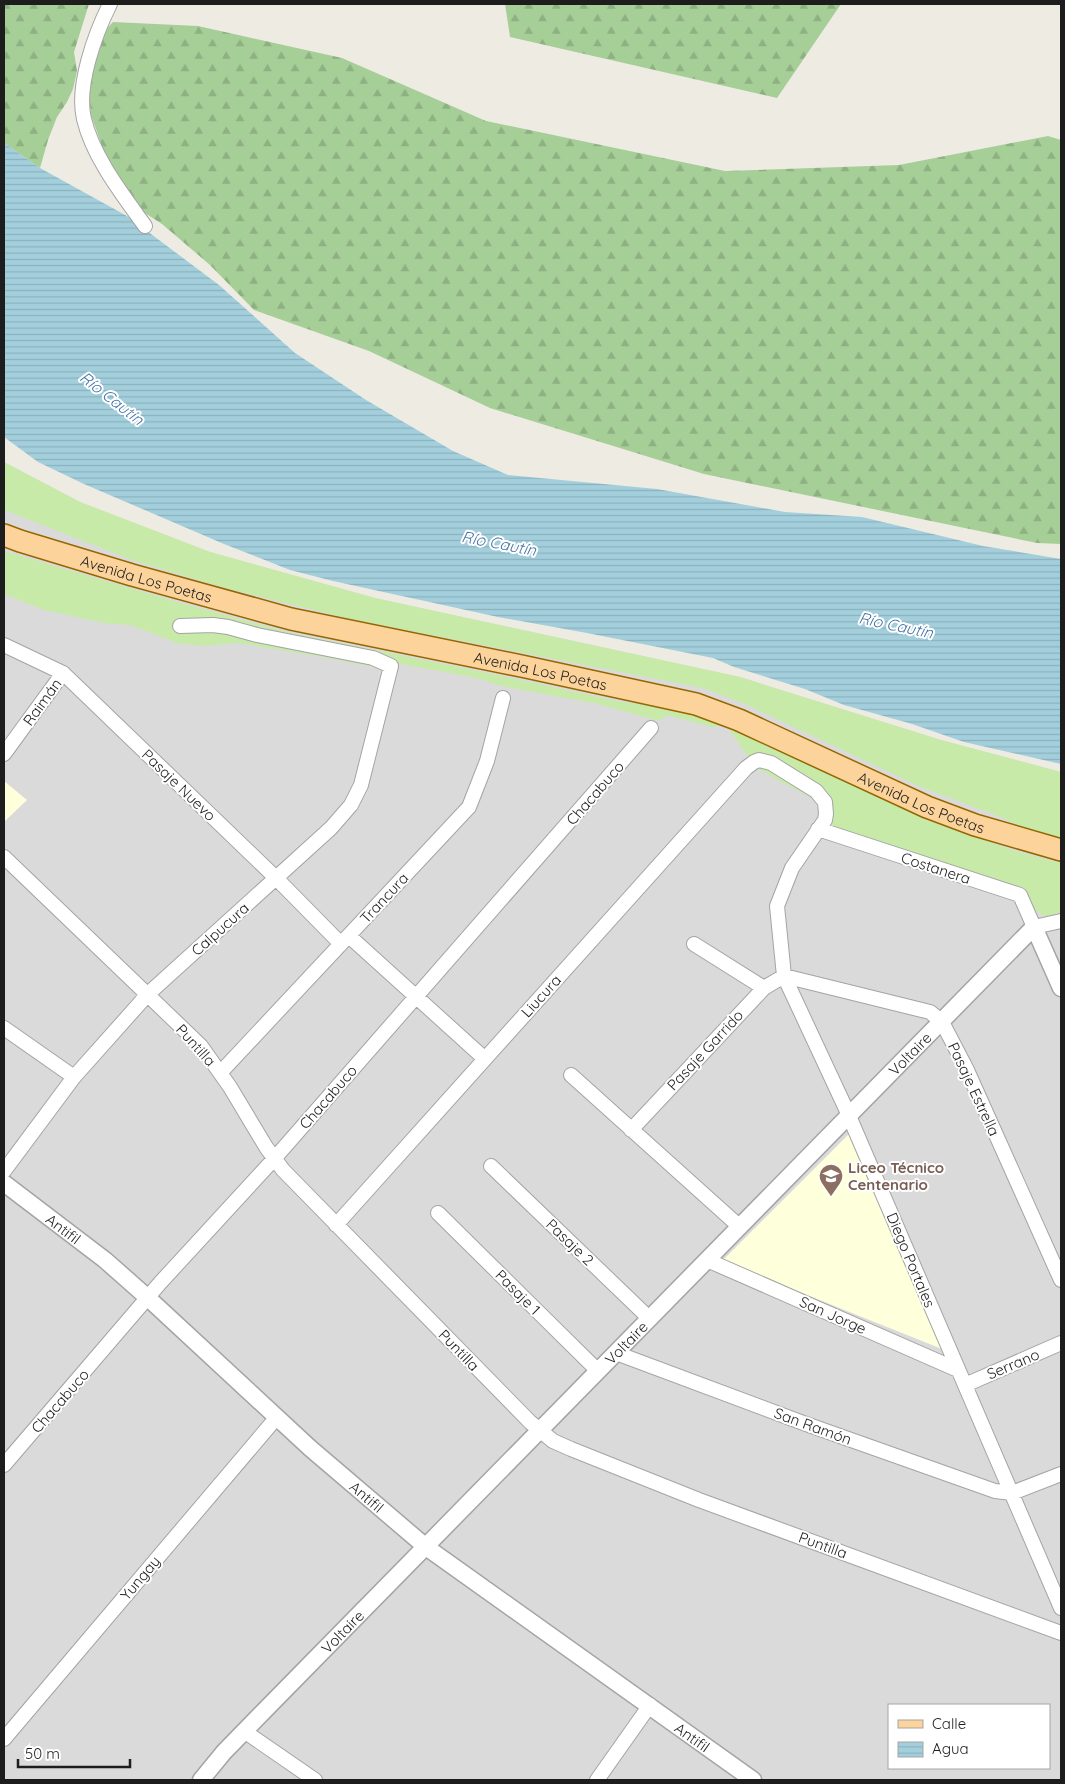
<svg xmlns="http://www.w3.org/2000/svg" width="1065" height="1784" viewBox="0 0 1065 1784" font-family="Quicksand,sans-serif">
	<defs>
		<pattern id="forest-firs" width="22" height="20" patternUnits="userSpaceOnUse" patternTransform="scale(1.25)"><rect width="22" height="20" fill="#a6ce97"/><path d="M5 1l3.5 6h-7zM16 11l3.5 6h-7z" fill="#8eb082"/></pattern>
		<pattern id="water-rules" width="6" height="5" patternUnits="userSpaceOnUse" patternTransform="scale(1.25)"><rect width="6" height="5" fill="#a3cfdd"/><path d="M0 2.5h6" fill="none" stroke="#8cb1bd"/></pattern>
	</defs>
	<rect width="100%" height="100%" fill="#eeebe3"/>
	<path fill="#dbdada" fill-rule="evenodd" d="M4,462L80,502L210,552L375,598L740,677L941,740L1061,772V1780H4ZM889,1705H1049V1768H889Z"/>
	<path fill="#feffdb" d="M4,781L27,800L4,822Z
		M849,1134L942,1349L722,1261Z"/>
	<path fill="#c7eaa8" d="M4,462L80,502L210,552L375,598L740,677L941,740L1061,772V843L1039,837L1001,817L921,787L745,704L703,688L355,620L221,587L132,560L4,510Z
		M4,551L181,603L287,632L507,677L617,701L667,708L722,720L783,751L957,831L1019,852L1061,863V912L1045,917L1033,908L1021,887L819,825L828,807L756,768L726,725L712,727L667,715L659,721L598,704L502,686L477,678L384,661L382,669L328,658L238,643L204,646L177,643L130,625L104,623L44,610L4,594Z"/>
	<path fill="url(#forest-firs)" d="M4,4H89L74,52L77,71L73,89L67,102L57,117L48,140L40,168L4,143Z
		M505,4H841L777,98L510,37Z
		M113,22L198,26L342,58L486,121L725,171L899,165L1048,136L1061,140V544L1037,543L704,474L490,408L369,351L254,310L210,265L162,224L120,197L91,115L85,52Z"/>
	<path fill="url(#water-rules)" d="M4,143L40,168L127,216L219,285L295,353L366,400L453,451L508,475L657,489L785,512L862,517L983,546L1061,559V764L964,742L912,724L844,705L805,689L734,667L713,658L587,633L498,617L333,581L290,570L224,544L84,484L38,462L4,437Z"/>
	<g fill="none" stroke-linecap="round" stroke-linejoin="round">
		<defs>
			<path id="minor" d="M110,4C95,34 76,86 84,119C93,157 122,194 145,226
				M4,645L63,673L276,878L341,944
				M4,754L63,673
				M818,829L1020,895L1034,927L1061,921
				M4,857L201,1046L230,1087L266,1147L283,1170L530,1422L553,1441L571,1449L699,1500L1061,1633
				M349,936L485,1059
				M694,944L764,988
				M4,1028L74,1077
				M221,1072L469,807L487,761L503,698
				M571,1075L740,1227
				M631,1130L764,988L784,976L930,1012L942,1022L967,1070L1061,1280
				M491,1166L650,1319
				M4,1171L74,1077L148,994L331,828L351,805L361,785L391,666L373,658L257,635L228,627L213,625L180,626
				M438,1213L598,1371
				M336,1225L746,768L754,762L759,760L771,763L816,791L825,802L826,814L825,820L792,868L777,906L784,976L846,1109L1061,1608
				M707,1260L958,1370
				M616,1353L806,1424L995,1491L1012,1493L1061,1474
				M965,1385L1061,1343
				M4,1465L160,1283L274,1159L651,728
				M244,1731L315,1780
				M4,1739L277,1417
				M597,1780L650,1705"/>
			<g id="tertiary">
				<path id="s1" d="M4,1183L105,1260L148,1298L310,1448L426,1547L753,1780"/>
				<path id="s2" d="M201,1780L224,1752L265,1710L1034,927L1061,988"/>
			</g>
			<g id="primary">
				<path id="s3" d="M4,535L20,541L132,575L291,619L526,667L696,704L739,720L927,807L975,825L1061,850"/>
			</g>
		</defs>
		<use href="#minor" stroke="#a4a4a4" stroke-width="16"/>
		<use href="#tertiary" stroke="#a4a4a4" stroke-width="19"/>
		<use href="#primary" stroke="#966700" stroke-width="24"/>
		<use href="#minor" stroke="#fff" stroke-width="14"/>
		<use href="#tertiary" stroke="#fff" stroke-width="16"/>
		<use href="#primary" stroke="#fcd39a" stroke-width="21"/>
	</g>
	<defs>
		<symbol id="school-pin" viewBox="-11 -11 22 30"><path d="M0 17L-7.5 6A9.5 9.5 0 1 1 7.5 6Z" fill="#8d6e63" stroke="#fff"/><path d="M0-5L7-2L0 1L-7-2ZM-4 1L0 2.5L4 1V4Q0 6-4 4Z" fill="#fff"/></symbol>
	</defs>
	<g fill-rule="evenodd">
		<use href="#school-pin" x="817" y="1162" width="28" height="38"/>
	</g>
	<g text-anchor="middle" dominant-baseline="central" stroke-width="4" stroke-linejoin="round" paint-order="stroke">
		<g font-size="15" fill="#1d1d1d" stroke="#fff">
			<text stroke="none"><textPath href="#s3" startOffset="149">Avenida Los Poetas</textPath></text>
			<text stroke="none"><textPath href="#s3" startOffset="554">Avenida Los Poetas</textPath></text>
			<text transform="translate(42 702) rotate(-54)">Raimán</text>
			<text transform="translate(179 785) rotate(44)">Pasaje Nuevo</text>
			<text transform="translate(595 793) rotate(-49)">Chacabuco</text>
			<text stroke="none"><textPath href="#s3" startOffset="959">Avenida Los Poetas</textPath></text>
			<text transform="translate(936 868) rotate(18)">Costanera</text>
			<text transform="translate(384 898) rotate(-47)">Trancura</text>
			<text transform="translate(220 929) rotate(-42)">Calpucura</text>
			<text transform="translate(541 996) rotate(-48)">Liucura</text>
			<text transform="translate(196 1045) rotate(48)">Puntilla</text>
			<text transform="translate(705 1050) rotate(-47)">Pasaje Garrido</text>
			<text stroke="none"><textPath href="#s2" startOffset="1015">Voltaire</textPath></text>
			<text transform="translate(974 1089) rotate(65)">Pasaje Estrella</text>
			<text transform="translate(328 1097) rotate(-49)">Chacabuco</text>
			<text stroke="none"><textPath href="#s1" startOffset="75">Antifil</textPath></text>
			<text transform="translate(570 1242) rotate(44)">Pasaje 2</text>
			<text transform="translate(911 1260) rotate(67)">Diego Portales</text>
			<text transform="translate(518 1292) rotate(45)">Pasaje 1</text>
			<text transform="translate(833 1315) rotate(24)">San Jorge</text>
			<text stroke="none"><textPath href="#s2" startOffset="610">Voltaire</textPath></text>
			<text transform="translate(459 1350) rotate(46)">Puntilla</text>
			<text transform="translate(1013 1364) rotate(-23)">Serrano</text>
			<text transform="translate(60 1401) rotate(-49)">Chacabuco</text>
			<text transform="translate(813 1426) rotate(20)">San Ramón</text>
			<text stroke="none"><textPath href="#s1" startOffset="480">Antifil</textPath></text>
			<text transform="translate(823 1545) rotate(20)">Puntilla</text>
			<text transform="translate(140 1578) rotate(-50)">Yungay</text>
			<text stroke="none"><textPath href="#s2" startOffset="205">Voltaire</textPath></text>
			<text stroke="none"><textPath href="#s1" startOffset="885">Antifil</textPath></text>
		</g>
		<g font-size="15" font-weight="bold" fill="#785e54" stroke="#fff" text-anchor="start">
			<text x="848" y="1167">Liceo Técnico<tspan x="848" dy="17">Centenario</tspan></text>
		</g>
		<g font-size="16" font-style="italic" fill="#4675a5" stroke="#fff">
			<text transform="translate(112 398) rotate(38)">Río Cautín</text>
			<text transform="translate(499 543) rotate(11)">Río Cautín</text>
			<text transform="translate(896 625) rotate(12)">Río Cautín</text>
		</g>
	</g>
	<rect width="1065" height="1784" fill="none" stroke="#1d1d1d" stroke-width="10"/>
	<rect x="888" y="1704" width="162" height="65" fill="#ffffff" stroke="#a5a5a5"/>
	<rect x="898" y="1720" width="25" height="8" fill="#fcd39a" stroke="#a5a5a5"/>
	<text x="932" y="1729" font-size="15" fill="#1d1d1d">Calle</text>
	<rect x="898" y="1742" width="25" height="15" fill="url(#water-rules)" stroke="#a5a5a5"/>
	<text x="932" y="1754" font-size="15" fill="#1d1d1d">Agua</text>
	<path d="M18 1759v8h112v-8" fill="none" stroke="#1d1d1d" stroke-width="2.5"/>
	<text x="25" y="1759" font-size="15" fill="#1d1d1d" stroke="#ffffff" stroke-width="4" paint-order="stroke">50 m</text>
</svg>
